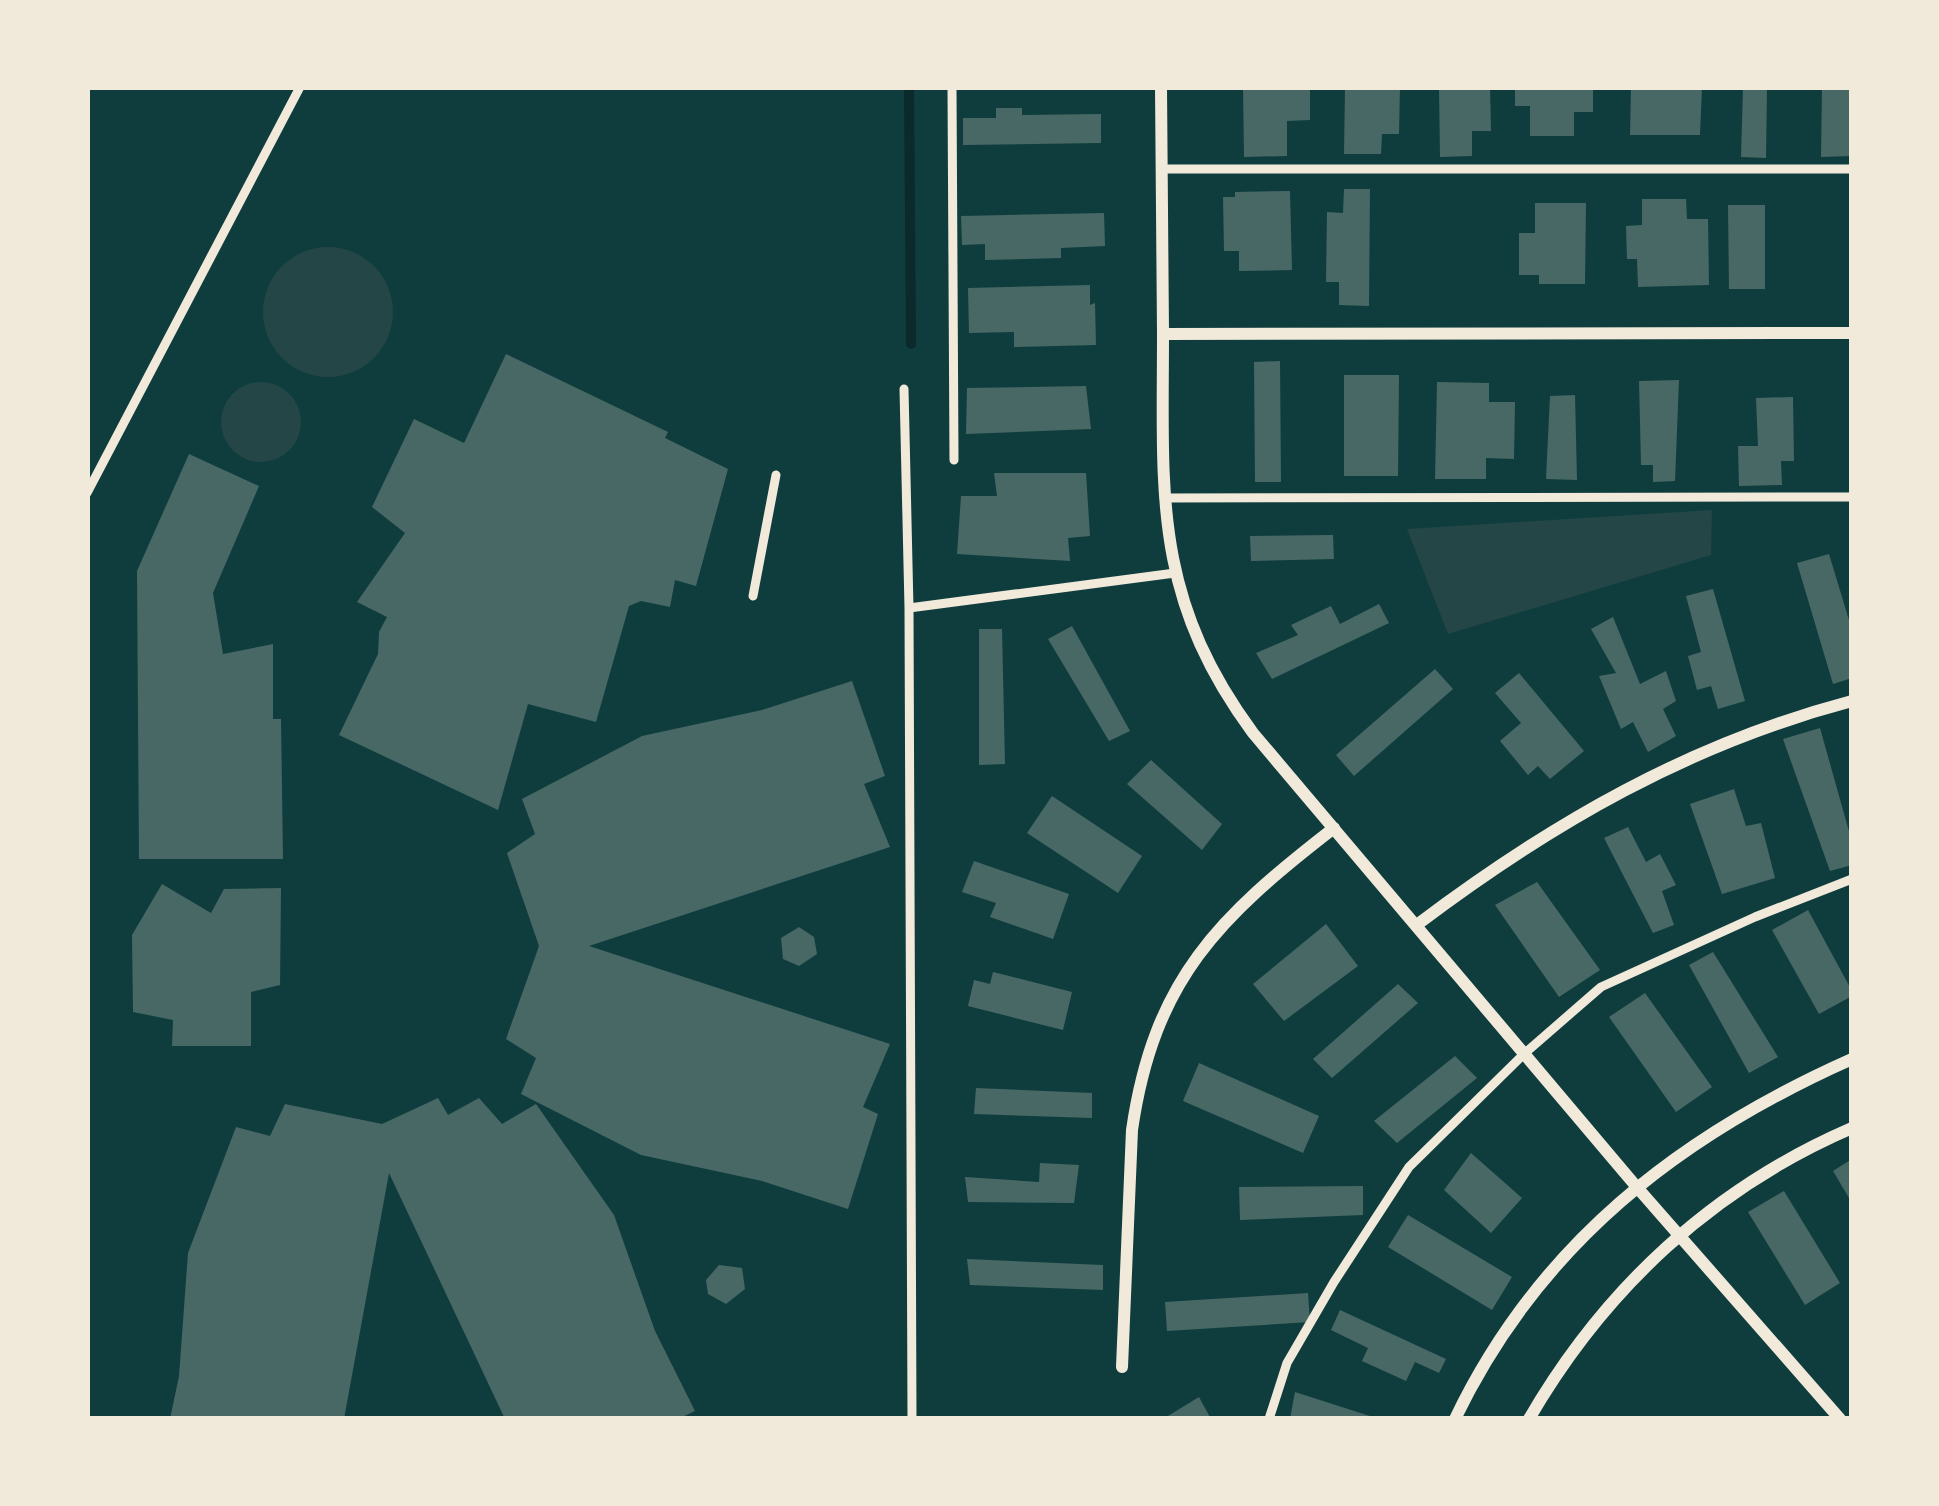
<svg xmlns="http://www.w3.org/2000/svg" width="1939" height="1506" viewBox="0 0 1939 1506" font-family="'Open Sans',sans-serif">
	<rect width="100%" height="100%" fill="#0f3d3e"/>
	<path fill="#244646" d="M263 312a65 65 0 1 1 130 0a65 65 0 1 1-130 0Z
		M221 422a40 40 0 1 1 80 0a40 40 0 1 1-80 0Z
		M1712,510L1711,555L1448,634L1407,529Z"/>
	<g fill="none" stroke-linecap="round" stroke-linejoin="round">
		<path stroke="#0a2a2b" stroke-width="10" d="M909,87L911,344"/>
	</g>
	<path fill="#486865" d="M1243,87H1310V120L1287,121V156L1244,157Z
		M1345,87H1400L1399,134H1382L1381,154H1344Z
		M1439,87H1490L1491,131H1472V156L1440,157Z
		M1515,87H1593V112H1574V136H1530V106H1515Z
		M1631,87H1702L1700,135H1630Z
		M1743,87H1767L1766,158L1741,157Z
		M1822,87H1852V156L1821,157Z
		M996,108H1022V115L1101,114V143L963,145V118H996Z
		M1344,189H1370L1369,306L1339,305V282H1326L1327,212L1343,213Z
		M1290,191L1292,270L1239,271V251H1224L1223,197H1235V192Z
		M1642,199H1686L1687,219H1708L1709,285L1638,287L1637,259H1627L1626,226L1642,225Z
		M1535,203H1586L1585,284H1539V275H1519V233H1535Z
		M1728,205H1765V289H1729Z
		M1104,213L1105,246L1061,248V258L985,260V244L962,245L961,216Z
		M1090,285V305L1095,303L1096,345L1014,347V332L969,333L968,288Z
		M506,354L668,432L665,438L728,469L696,586L675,580L670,607L641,601L629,606L596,722L528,704L498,810L339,735L378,654L379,632L387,617L357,602L405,533L372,507L414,419L464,443Z
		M1280,361L1281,482H1255L1254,362Z
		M1344,375H1399L1398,476H1344Z
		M1679,380L1675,481L1653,482V465H1641L1639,381Z
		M1437,382L1489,383V402H1515L1514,459L1486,458V479H1435Z
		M1086,386L1091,429L966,434L967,388Z
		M1575,395L1577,480L1546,479L1550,396Z
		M1793,397L1794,461H1781L1782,485L1739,486L1738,446H1758L1756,398Z
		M189,454L259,486L213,593L223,654L273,644V719H281L283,859H139L137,571Z
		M994,473H1086L1090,536L1068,538L1070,561L957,554L961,496H997Z
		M1333,535L1334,559L1251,561L1250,536Z
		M1829,554L1852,630V678L1833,684L1797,563Z
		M1713,589L1745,701L1718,709L1711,686L1697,690L1688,656L1701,652L1686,596Z
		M1379,604L1389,623L1272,679L1256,653L1298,635L1291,625L1331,606L1340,624Z
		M1613,617L1640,684L1666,671L1676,701L1663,709L1676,736L1648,752L1633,722L1621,729L1599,676L1616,673L1591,629Z
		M1072,626L1130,731L1109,741L1048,639Z
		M979,629H1002L1005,764L979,765Z
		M1435,669L1453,689L1354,776L1336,755Z
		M1519,673L1584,751L1550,779L1538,766L1528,775L1500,741L1521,723L1495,693Z
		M852,681L885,776L864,784L890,847L589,946L890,1044L863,1107L878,1114L848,1209L762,1181L641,1155L521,1094L536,1058L506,1039L539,946L507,853L535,834L522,799L642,736L762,710Z
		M1820,728L1852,842V865L1830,871L1783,739Z
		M1151,760L1222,824L1202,850L1127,784Z
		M1734,789L1746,826L1761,823L1775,878L1722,894L1690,804Z
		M1052,796L1142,856L1118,893L1027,833Z
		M1628,827L1646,862L1660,854L1676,885L1662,891L1674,925L1653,933L1604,838Z
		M974,861L1069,894L1053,939L990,917L996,903L962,892Z
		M1537,882L1600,970L1559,997L1495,905Z
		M162,884L211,913L224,889L281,888L280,985L251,992V1046H172L173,1020L133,1012L132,935Z
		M1808,910L1852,991V996L1819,1014L1772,930Z
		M1326,924L1358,966L1284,1021L1253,984Z
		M799,927L814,937L817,954L799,966L783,959L781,938Z
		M1713,952L1778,1057L1749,1073L1689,965Z
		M993,972L1072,992L1063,1030L968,1006L974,980L990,984Z
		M1398,984L1418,1003L1332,1078L1313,1059Z
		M1645,993L1712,1087L1676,1112L1609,1017Z
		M1455,1056L1477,1078L1397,1143L1374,1121Z
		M1199,1063L1319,1116L1303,1153L1183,1101Z
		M976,1088L1092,1093V1118L974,1114Z
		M438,1098L448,1115L479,1098L502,1124L536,1104L614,1215L655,1331L695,1411L678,1419H505L389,1173L344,1419H170L179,1376L188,1253L236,1127L270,1136L285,1104L382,1124Z
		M1471,1153L1522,1198L1491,1233L1444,1190Z
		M1852,1159V1203L1833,1171Z
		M1040,1163L1079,1165L1074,1203L968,1202L965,1177L1039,1182Z
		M1363,1186V1215L1240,1220L1239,1187Z
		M1784,1191L1840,1283L1805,1305L1748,1212Z
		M1408,1215L1512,1277L1492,1310L1388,1247Z
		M967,1259L1103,1265V1290L970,1285Z
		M719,1265L742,1268L745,1289L726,1304L708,1294L706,1280Z
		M1308,1293L1310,1322L1167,1331L1165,1302Z
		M1340,1310L1446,1359L1439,1373L1415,1362L1406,1381L1362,1361L1368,1348L1331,1330Z
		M1295,1392L1376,1418V1419H1290Z
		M1199,1397L1211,1419H1163Z"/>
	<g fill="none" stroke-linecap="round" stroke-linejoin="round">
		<path stroke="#f1e9da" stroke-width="9" d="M952,87L954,460
			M1162,169H1852
			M904,389L909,608
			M87,493L300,87
			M1164,498L1852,497
			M753,596L776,475
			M912,1419L909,608L1175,573
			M1269,1419L1287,1363L1334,1282L1409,1167L1525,1053L1601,987L1755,917L1852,879"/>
		<path stroke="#f1e9da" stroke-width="12" d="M1161,87C1162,169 1163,251 1163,333C1163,493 1152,596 1253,733L1635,1185L1840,1419
			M1163,334L1852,333
			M1418,924C1552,823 1689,744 1852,701
			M1122,1367L1132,1130C1154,979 1219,917 1334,828
			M1455,1419C1539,1244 1679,1136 1852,1059
			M1529,1419C1605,1288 1713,1188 1852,1128"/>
	</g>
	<rect width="1939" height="1506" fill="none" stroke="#f1e9da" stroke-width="180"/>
</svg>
